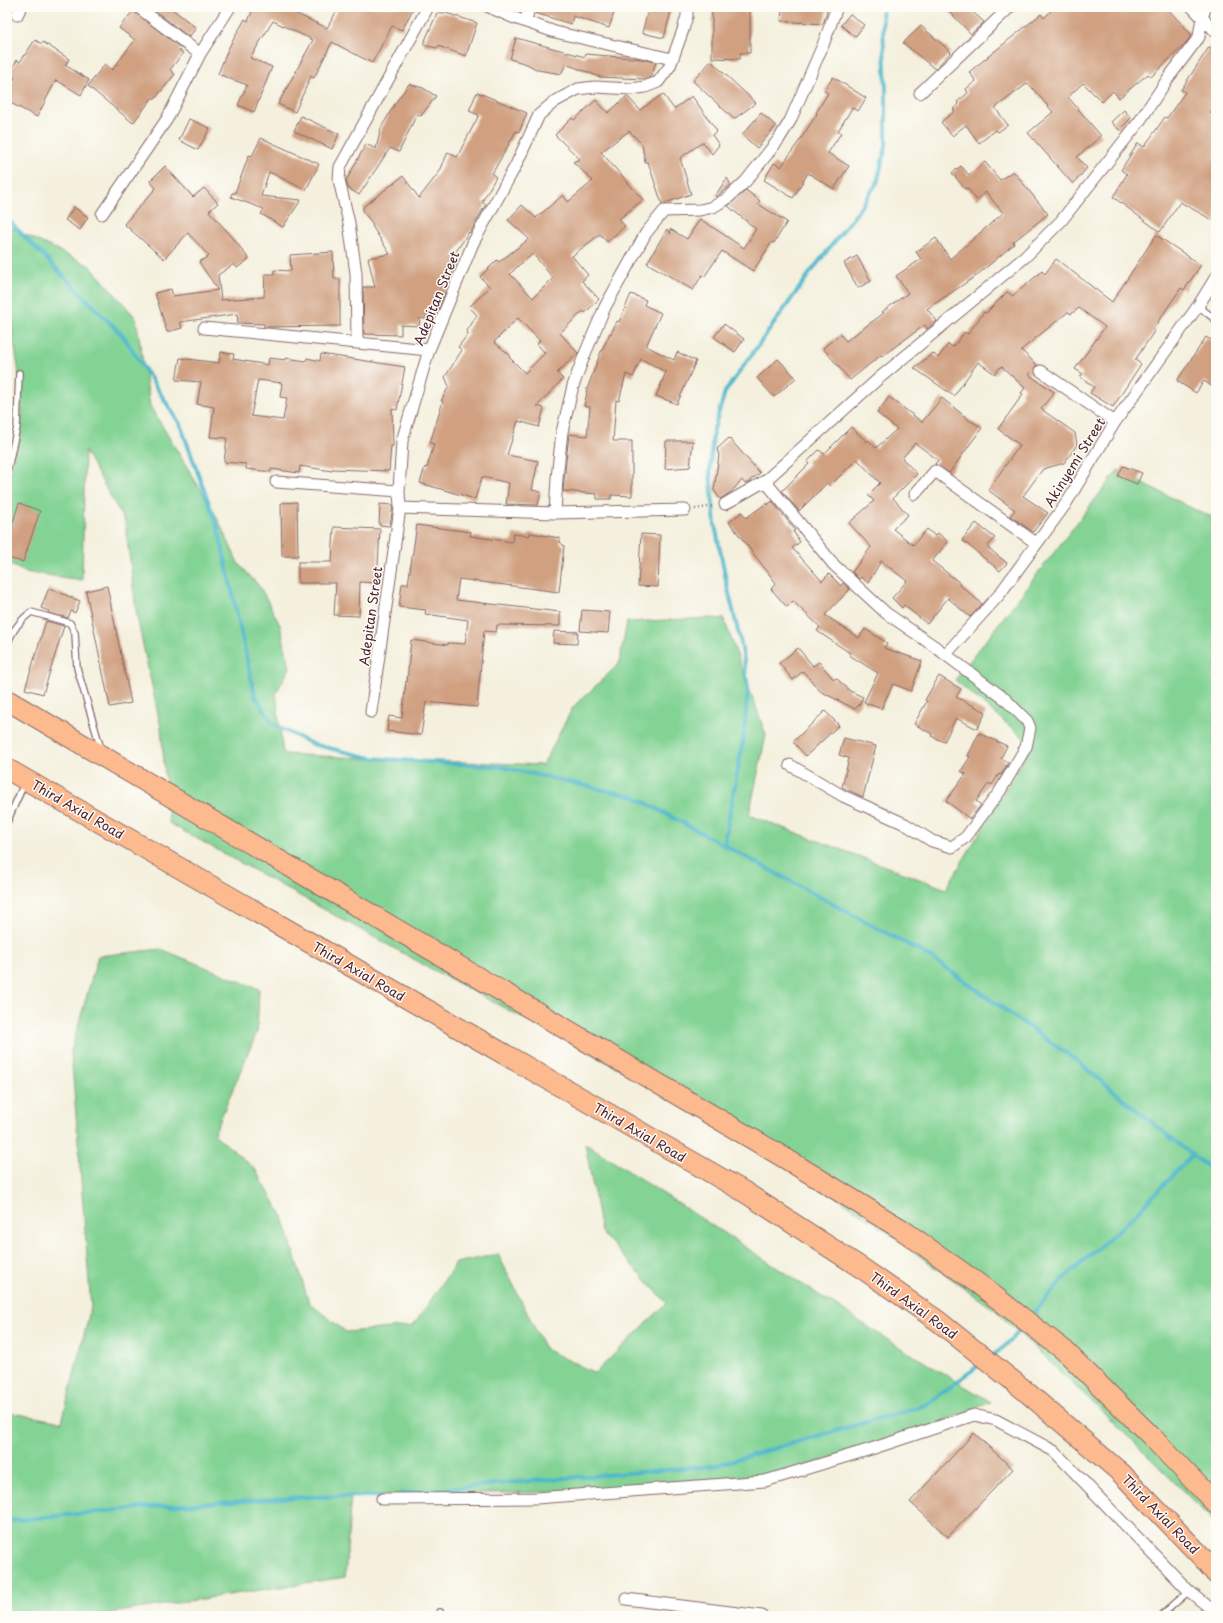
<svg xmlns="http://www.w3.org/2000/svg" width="1223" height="1623" viewBox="0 0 1223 1623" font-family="'Playpen Sans',sans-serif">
	<rect width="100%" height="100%" fill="#fdfcf7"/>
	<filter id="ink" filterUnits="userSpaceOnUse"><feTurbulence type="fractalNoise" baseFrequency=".025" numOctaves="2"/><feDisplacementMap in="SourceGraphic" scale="8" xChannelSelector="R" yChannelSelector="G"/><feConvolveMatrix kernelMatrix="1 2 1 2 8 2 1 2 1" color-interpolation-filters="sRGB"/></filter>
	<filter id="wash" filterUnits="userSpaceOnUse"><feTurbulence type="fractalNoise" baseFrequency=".012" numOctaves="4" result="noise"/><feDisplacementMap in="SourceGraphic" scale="16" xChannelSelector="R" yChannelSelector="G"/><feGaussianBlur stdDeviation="0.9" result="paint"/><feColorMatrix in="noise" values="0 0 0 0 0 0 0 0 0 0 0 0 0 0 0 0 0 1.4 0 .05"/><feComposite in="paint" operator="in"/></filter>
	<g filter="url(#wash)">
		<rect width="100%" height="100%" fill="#f4f0dd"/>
		<path fill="#83d394" stroke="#667960" d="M7,226L90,266L136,318L150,406L216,515L238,563L260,587L280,625L290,668L276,693L283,754L360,758L543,765L573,707L619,664L627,622L709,618L724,619L766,735L749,815L946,889L1032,745L955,680L1118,470L1201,513L1216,518V1524L1123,1431L995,1310L766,1146L442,975L169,823L161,728L137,617L125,522L85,451L82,580L25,572L7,563V487L22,419L20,379L9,311H7Z
			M161,949L259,989L257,1032L214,1134L255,1169L283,1217L309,1303L346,1332L413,1326L456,1263L498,1254L545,1349L595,1373L667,1303L601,1232L585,1143L896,1345L991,1402L921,1430L770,1477L593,1491L351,1496L345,1577L91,1616H7V1412L62,1422L91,1307L71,1051L98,956Z"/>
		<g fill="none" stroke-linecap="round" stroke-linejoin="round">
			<path stroke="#4eb8cb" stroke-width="4" d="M7,219L124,337L180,424L218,528L255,696L273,724L312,744L371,758L502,767L635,797L929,956L1077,1061L1192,1155
				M724,844L744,736L748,688L742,648L727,585L715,525L710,472L713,432L725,392L810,273L856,214L877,183L886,146V90L882,7
				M1030,1317L1062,1280L1132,1218L1192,1155L1216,1172
				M991,1357L1005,1346L1023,1326
				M400,1494L506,1483L713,1466L926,1405L982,1363
				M7,1521L149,1507L304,1497L382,1496"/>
		</g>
		<g id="blocks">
			<path fill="#d0a081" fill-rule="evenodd" d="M150,7H170L196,28L189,37Z
				M254,7H282L327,28L339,7H414L402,30L392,26L372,63L332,42L314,78L311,76L295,112L278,104L313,40L273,21L250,58L272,67L254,112L238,105L247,85L218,74L228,49L245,19L248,21Z
				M536,7H616L609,28L573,16L571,24L535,13Z
				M649,7H672L664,38L642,33Z
				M782,7H827L826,15L823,24L781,21Z
				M945,7H967L984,22L971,34Z
				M1055,7H1166L1192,35L1184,45L1151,77L1148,74L1119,98L1113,91L1102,102L1083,83L1068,97L1101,136L1077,157L1087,168L1073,184L1028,133L1053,112L1028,83L995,108L1008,125L998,132L996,130L979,143L966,125L952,136L941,122L955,111L953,109L959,104L957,102L968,93L966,89L976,81L969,72L1041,14L1044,18Z
				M712,9L750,10V53H740V59L712,58Z
				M133,11L181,48L179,50L183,53L170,70L175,74L155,99L153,97L133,123L88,86L105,64L112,70L135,40L119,28Z
				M437,13H446L477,23L466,56L438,46L437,48L423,45Z
				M850,14L864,25L855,37L841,25Z
				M921,26L951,52L935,69L903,43Z
				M516,38L585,57L586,54L642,59L656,62L651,77L646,79L600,77L566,64L561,74L538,70L527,64L510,59Z
				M35,40L42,44L43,42L69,59L65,65L89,80L81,95L56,80L37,117L7,101V91L15,78L9,74L17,60L20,62Z
				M1209,47L1216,52V104L1210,113L1216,117V222L1180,202L1160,232L1113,197L1127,174L1121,170L1138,143L1144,147L1165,117L1167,118L1185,92L1181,90Z
				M711,61L756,103L734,119L693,81Z
				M833,77L866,98L858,111L852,108L838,131L841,133L828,153L849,166L834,189L808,173L793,198L764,180L774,163L781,167L802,137L817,114L816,113L828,93L824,91Z
				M409,84L423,88L436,96L421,116L417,114L399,152L390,148L359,195L348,188L346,181L366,144L376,149L381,128L396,102Z
				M477,92L527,113L519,132L516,131L492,174L496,177L482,202L486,204L470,233L469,232L453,256L458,258L451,277L446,276L445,293L433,321L420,318L419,326L401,325V335L364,334L363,287H375L368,258L390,254L372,226L373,224L363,212V207L403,176L419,198L440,171L448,152L457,157L479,115L469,111Z
				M663,94L674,109L692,96L717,131L712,135L719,145L712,154L703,142L680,158L691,194L662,204L648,162H645L642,144L629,131L601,152L643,200L619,219L625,226L607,242L600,234L572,256L588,275L582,281L599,299L585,313L583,311L560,333L578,353L557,373L563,379L537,406L544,408L539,427L518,421L507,455L538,461L532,490L541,492L538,505L506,504L509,483L482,477L475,499L420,483L425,467L427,468L434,444L430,443L443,401H441L449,386L445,377L462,350L458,347L468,334L467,331L477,315L469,307L490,287L480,277L497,260L499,262L529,239L508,220L522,205L536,218L563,195L568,202L593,181L573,162L580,159L555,135L572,118L574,120L596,100L608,113L627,96L640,110ZM533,254L553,278L533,298L510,274L519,265ZM518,318L540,341L537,344L545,353L525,373L509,357L510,355L494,342Z
				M1124,110L1131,118L1119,130L1111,122Z
				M761,113L776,126L757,148L742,135Z
				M301,116L339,134L332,149L294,131Z
				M189,119L210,128L198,150L179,140Z
				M261,138L319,164L306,190L269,172L261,196L301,200L283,227L261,214L264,209L231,197L232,193H235L249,155L252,156Z
				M985,162L1000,180L1013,171L1048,214L1013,242L1014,244L976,276L927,309L937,321L927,329L925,325L882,356L881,355L850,380L823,348L840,334L846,341L884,313L882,312L908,293L896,276L921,259L916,252L936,238L950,259L1003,213L986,192L977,200L967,188L965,189L952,173L961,166L969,175Z
				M165,166L193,197L204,188L218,203L209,211L233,238L249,259L237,268L234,264L218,275L221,300L264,297L265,274H274V270L291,271L290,255L333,252L334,279H340V326L264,327V324L238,323L237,314L180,322L182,328L167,332L155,293L171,289L173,296L218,290L199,262L209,256L188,233L164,259L124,224L156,188L150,181Z
				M727,178L731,185L716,197L715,196Z
				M746,190L760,201L758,204L787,222L774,243L772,242L753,271L722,251L704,277L702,275L693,290L647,263L667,229L671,234L670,229L687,239L700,219L744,248L756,229L728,206Z
				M74,207L88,217L80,230L65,220Z
				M1156,235L1201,265L1184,290L1181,288L1153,329L1155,330L1135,360L1141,364L1113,407L1090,393L1094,387L1080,377L1083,374L1075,369L1105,327L1079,308L1071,314L1068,312L1021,350L1037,365L1028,374L1054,392L1041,409L1075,433L1077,445L1064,463L1043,469L1023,496L1048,513L1033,532L1010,516L1015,510L988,490L1020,445L998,429L1023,394L1021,393L1025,388L1001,366L995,374L978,362L954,396L914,368L933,353L938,358L948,344L953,347L965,332L968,334L984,312L986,313L1007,292L1013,296L1042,271L1045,274L1056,259L1112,302Z
				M857,256L871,281L858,288L844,263Z
				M631,294L646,300L644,305L661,313L646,346L674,360L677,352L696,361L677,404L656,396L666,372L641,359L633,377L626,374L619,401L616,400L613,441H632V496L611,495V499H597V494L563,491L569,434L587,436L590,407L584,406L587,393L586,392L600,354L610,333L611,334L617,321L619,322Z
				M724,324L744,339L735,352L714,337Z
				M1206,337L1216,343V389L1204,381L1196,393L1177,381Z
				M221,352L234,354L233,359L268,365L269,358L286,360V358L306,361L307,358L320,361L321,354L405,367L397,410L392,409L393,446H391L389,471L332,469V471L300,466L299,473L271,469V472L246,469V464L224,462L227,438L210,437L214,407L197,404L201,382L176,380L180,358L219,363ZM258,380L282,383L280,397L287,398L283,420L251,416Z
				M778,359L796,378L774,397L757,378Z
				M889,397L922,422L942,398L968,419L982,428L949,473L935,464L938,460L915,443L902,458L917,474L893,498L908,515L893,529L913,545L927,529L935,536L938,533L948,542L932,561L960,583L959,584L982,604L970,617L948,598L927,624L904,605L902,608L892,598L907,581L881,561L868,583L861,577L859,579L852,572L871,547L849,523L874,501L868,495L880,483L857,459L830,486L827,483L799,511L782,491L809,464L807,462L819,450L824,454L851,427L867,442L868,440L876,448L897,429L877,413Z
				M729,438L760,473L745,484L742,480L731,492L720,499L714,490L719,455L717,449Z
				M666,441H693L690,467L665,469Z
				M1123,466L1142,473L1137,484L1118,476Z
				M772,501L795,530L793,531L800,542L792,548L822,581L829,574L841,586L843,583L850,589L825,615L859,638L865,629L887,643L884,648L922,661L911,691L893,684L881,709L864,702L878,673L849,655L850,653L817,631L820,627L793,601L787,607L771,589L776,583L729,522L742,512L746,518L767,503L768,505Z
				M297,502L298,556H282L281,503Z
				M19,503L40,511L23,562L7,558V541Z
				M380,504L393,505L390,526L379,525Z
				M976,523L995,538L987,547L1007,563L1000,571L962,540Z
				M417,525L471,532L470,536L512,542L513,534L529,536L530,533L560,538V542L564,546L559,592L459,579L456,600L560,612V626L497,625L496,632L484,631L477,707L426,702L421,735L387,731L389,716L402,718L406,681L407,682L411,640L448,645V643L465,644L468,620L425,614L426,610L399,607L402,584H408Z
				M334,527L380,529L377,583L360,582L359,616L334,615L336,583H298V562H332Z
				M641,534L660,535L658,587L638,586Z
				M107,586L131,703L110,707L86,591Z
				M49,588L80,601L75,613L71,611L68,618L48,613L49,611L41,608Z
				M582,610L610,612L608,633L580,631Z
				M46,621L64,626L43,694L25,689Z
				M554,631L578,632L577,644L553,643Z
				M798,648L813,666L819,662L834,680L836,678L850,691L863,697L859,705L855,709L820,691L803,671L793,680L779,663Z
				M939,676L961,689L956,697L986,712L977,729L956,718L944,742L931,736L932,734L914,724L927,701L925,700Z
				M825,711L839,725L806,756L793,742Z
				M979,733L1007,746L1001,758L1008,763L1001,775L999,774L992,785L989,783L976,801L981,805L970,819L946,801L966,774L961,771L970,757L968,756Z
				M844,738L876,746L863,797L842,787L849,758L839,755Z
				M974,1433L1013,1469L948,1537L910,1502Z"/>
		</g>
	</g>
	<g filter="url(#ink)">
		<use href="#blocks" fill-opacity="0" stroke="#866869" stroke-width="1"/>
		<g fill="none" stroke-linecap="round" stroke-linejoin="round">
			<defs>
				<path id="lane" d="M1198,306L1216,320
					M7,473L17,427L19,373
					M7,644C13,631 19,621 31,612L70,623L75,633L77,668L101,749
					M7,822L24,784
					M1163,1614L1189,1591
					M439,1616L440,1612"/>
				<path id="street" d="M138,7L200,54
					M489,7L512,17L555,32L672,59
					M1192,7L1216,32
					M17,15L21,7
					M526,21L529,7
					M920,93L1010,7
					M102,214L167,119L200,54L230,7
					M204,328L429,350
					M357,343L356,273L349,223L339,180L340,167L428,7
					M1041,371L1115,422
					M765,481L834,565L886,613L934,646L1005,699L1027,721L1030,728L1026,747L1000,791L966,837L952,847L932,841L905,824L843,796L790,765
					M276,482L399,491
					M915,494L935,471L1036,543
					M725,504L765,481L878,379L1025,257L1061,221L1139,122L1169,77L1199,37L1202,17L1206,7
					M400,508L555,513L685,510
					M555,513L557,478L562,432L573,386L584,356L605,307L646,233L664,211L700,210L713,207L728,198L746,181L779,139L790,121L823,45L837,7
					M946,654L999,595L1065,505L1115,422L1198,306L1216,277
					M371,712L400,508L399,491L402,441L429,350L473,243L516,165L539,115L554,102L578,89L595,87L631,89L645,87L658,82L670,66L683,30L687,16V7
					M382,1499L536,1498L765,1481L871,1449L974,1415L996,1420L1054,1451L1189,1591L1216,1613
					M626,1599L762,1616"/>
				<path id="highway" d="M7,700L783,1157L901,1229L980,1285L1065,1351L1151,1436L1216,1504
					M7,769L743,1191L863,1269L938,1321L1023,1389L1121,1473L1202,1557L1216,1574"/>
			</defs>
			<use href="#lane" stroke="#866869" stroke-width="8"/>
			<use href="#street" stroke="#866869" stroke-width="13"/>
			<use href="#highway" stroke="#866869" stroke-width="22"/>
			<path stroke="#866869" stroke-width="2.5" stroke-dasharray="1 3" stroke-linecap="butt" d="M695,509L714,506"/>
			<use href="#lane" stroke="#fff" stroke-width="5.5"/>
			<use href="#street" stroke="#fff" stroke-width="11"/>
			<use href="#highway" stroke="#fcba8e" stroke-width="20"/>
		</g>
	</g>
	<g text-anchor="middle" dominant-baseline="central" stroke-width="3" stroke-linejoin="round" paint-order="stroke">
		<g font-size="13" fill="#4a1f2b" stroke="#fdfcf7">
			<text transform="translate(436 298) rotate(-68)">Adepitan Street</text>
			<text transform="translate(1074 462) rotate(-58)">Akinyemi Street</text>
			<text transform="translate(370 616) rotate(-82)">Adepitan Street</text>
			<text transform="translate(78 809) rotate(30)">Third Axial Road</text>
			<text transform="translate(359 971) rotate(30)">Third Axial Road</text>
			<text transform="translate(640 1132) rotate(30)">Third Axial Road</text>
			<text transform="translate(914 1305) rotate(36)">Third Axial Road</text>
			<text transform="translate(1161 1514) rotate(46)">Third Axial Road</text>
		</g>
	</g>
	<rect width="1223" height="1623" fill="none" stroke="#fdfcf7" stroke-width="24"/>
</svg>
